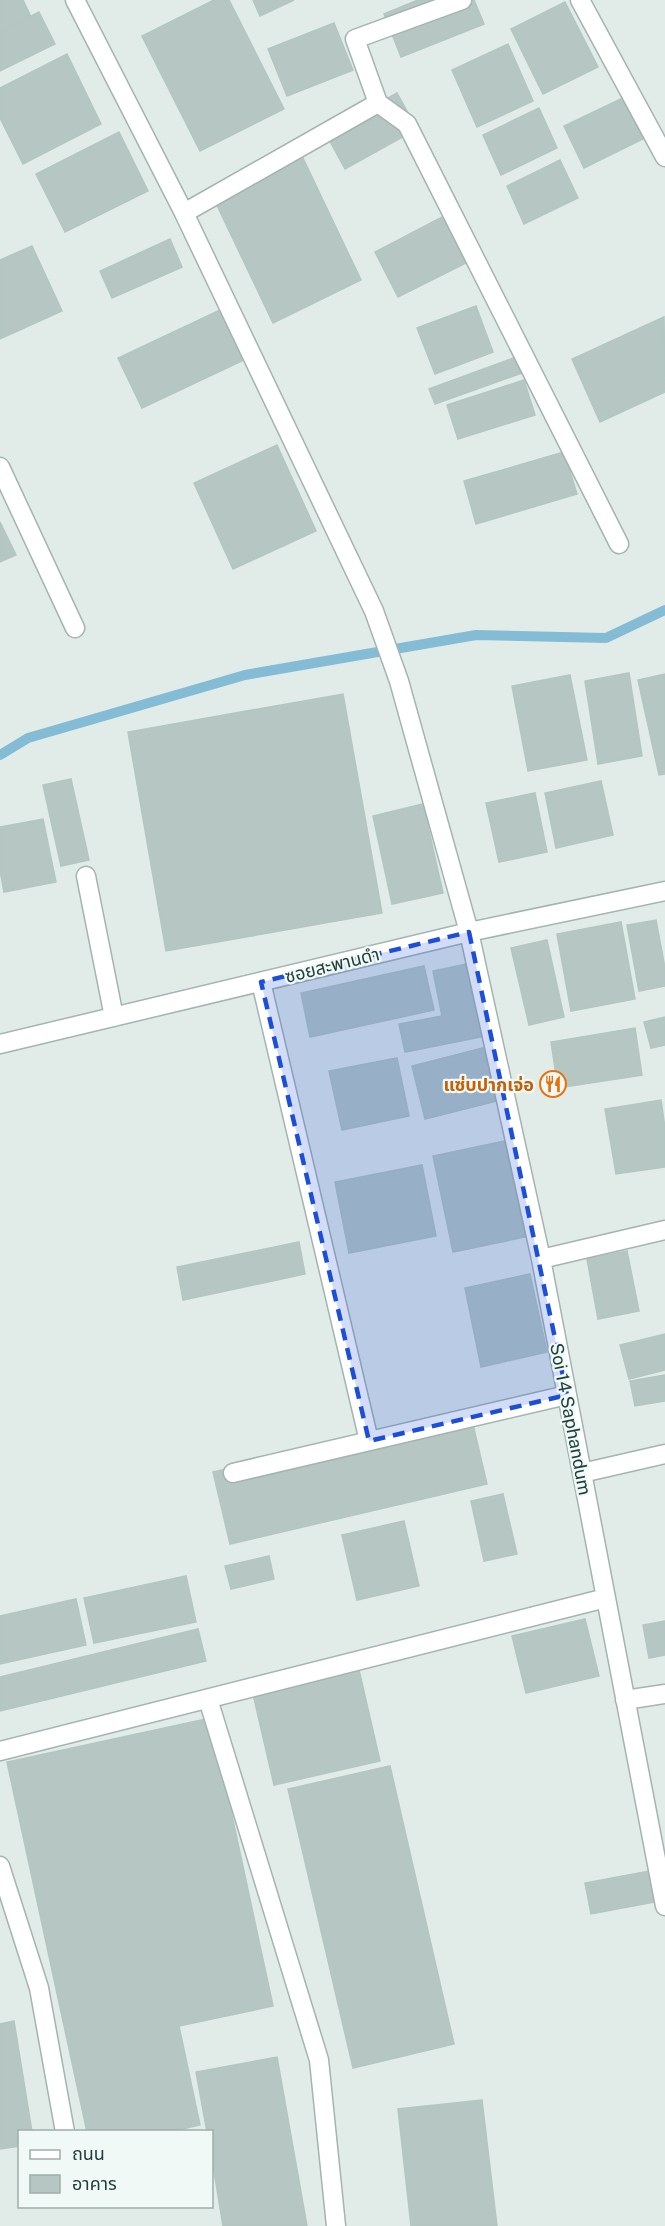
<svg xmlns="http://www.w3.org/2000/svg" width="665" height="2226" viewBox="0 0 665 2226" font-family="'Public Sans','Noto Sans Thai',sans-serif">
	<rect width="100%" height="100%" fill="#e1ece9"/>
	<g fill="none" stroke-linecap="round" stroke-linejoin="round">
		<path stroke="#85bcd5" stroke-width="10" d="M0,755L28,738L245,675L476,635L606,638L665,610"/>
	</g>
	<path fill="#b6c7c3" stroke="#b3c6c1" stroke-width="1.5" d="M0,0H23L31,17L0,32Z
		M214,0H229L284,109L200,151L142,36Z
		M253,0H294L260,16Z
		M418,0H474L484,24L401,57L384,14Z
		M565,2L598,67L543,94L511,29Z
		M39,12L55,44L0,71V32Z
		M334,23L353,70L287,96L268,49Z
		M508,44L533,101L477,127L452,70Z
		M67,54L101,124L23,164L0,118V88Z
		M397,93L417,129L345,169L325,132Z
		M629,95L649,136L584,168L564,126Z
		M539,108L557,148L501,175L483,135Z
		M119,132L148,191L65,232L36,174Z
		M302,156L361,280L273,323L214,199Z
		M560,160L578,198L524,224L507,186Z
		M446,215L470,261L398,297L375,252Z
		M170,239L182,267L112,298L100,271Z
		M32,246L62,311L0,339V260Z
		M476,306L493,352L435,374L417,328Z
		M220,310L244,360L142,408L118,358Z
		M664,317L665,392L600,422L572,359Z
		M516,357L522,373L435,404L429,389Z
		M524,380L535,415L458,439L447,405Z
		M277,445L316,531L233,569L194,483Z
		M564,452L577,494L476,524L464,481Z
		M0,522L16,555L0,562Z
		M629,673L642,756L598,764L585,681Z
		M665,674V774L659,775L638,680Z
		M570,675L587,760L528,771L512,686Z
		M343,694L382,913L166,951L128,732Z
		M71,779L89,860L61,866L43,785Z
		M601,781L613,835L556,848L545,793Z
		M535,793L547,852L499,862L486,803Z
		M423,804L443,893L392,904L373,816Z
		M43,819L56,882L4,892L0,870V827Z
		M656,920L665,968V986L639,991L627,925Z
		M621,922L635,999L571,1011L557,934Z
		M547,940L564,1017L529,1025L511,948Z
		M472,963L486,1036L405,1052L399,1024L442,1016L433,971Z
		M424,966L434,1010L310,1037L301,993Z
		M665,1017V1045L651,1048L644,1022Z
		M635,1028L642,1075L558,1088L551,1042Z
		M483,1048L497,1101L425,1119L412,1066Z
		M397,1058L409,1116L342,1130L329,1071Z
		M661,1100L665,1128V1167L616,1174L605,1109Z
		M505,1141L525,1237L453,1252L433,1156Z
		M422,1165L436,1236L349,1253L335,1182Z
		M299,1242L305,1274L183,1300L177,1267Z
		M627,1251L639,1311L598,1319L587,1259Z
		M530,1274L547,1352L481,1367L465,1288Z
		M665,1334V1370L629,1379L620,1345Z
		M665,1375V1401L635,1406L630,1381Z
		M470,1412L487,1484L230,1544L213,1472Z
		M503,1494L517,1554L484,1561L471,1501Z
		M404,1521L419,1586L357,1600L342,1535Z
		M269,1556L274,1579L231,1589L225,1566Z
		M186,1576L196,1622L94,1643L84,1598Z
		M76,1599L86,1645L0,1664V1616Z
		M585,1619L599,1676L526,1693L512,1636Z
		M665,1621V1655L649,1658L643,1625Z
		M198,1629L206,1661L0,1711V1677Z
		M359,1670L380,1761L274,1785L253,1694Z
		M211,1718L273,2006L179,2026L200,2125L169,2132H87L7,1762Z
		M390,1766L454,2044L353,2068L288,1789Z
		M649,1871L655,1902L591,1914L585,1883Z
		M14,2021L32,2132H20V2146L0,2149V2024Z
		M277,2057L307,2226H223L212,2159V2132H207L196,2072Z
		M482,2100L497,2226H411L398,2109Z"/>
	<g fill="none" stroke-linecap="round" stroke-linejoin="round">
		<defs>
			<path id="minor" d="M75,0L184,213L374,611L399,681L469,932L541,1259L665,1906
				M462,0L355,39L378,103L407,124L619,544
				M580,0L665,157
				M184,213L378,103
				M0,467L75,628
				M86,876L114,1017
				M261,982L369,1441
				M0,1044L469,932L665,891
				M541,1259L665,1230
				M233,1473L567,1395
				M582,1473L665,1454
				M208,1699L319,2060L336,2226
				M625,1700L665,1694
				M0,1751L606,1598
				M0,1866L39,1988L65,2132"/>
		</defs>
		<use href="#minor" stroke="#a3b4b1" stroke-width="21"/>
		<use href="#minor" stroke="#fff" stroke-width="18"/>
	</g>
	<path fill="#1d4ed8" fill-opacity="0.2" stroke="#1d4ed8" stroke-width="4.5" stroke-dasharray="12 8" stroke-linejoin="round" d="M469,932L567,1395L369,1441L261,982Z"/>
	<defs>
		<symbol id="restaurant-ring" viewBox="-11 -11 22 22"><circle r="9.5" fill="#f1f9f6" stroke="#e8710a" stroke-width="1.5"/><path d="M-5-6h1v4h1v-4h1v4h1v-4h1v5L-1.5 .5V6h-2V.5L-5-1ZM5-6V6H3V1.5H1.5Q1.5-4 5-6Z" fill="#e8710a"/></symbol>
	</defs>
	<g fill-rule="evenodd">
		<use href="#restaurant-ring" x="538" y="1069" width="30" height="30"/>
	</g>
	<g text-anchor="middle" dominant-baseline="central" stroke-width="4.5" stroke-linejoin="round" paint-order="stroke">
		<g font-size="18" fill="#203e3b" stroke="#f1f9f6">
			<text transform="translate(332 965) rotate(-14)">ซอยสะพานดำ</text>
			<text transform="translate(571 1419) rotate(79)">Soi 14 Saphandum</text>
		</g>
		<g font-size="18" font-weight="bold" fill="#c56008" stroke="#f1f9f6" text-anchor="end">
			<text x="534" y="1084">แซ่บปากเจ่อ</text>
		</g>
	</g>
	<rect x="18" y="2130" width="195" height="78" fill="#f1f9f6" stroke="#9daeab" stroke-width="1.5"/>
	<rect x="30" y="2150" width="30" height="9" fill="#ffffff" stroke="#9daeab" stroke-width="1.5"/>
	<text x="72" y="2160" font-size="18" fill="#203e3b">ถนน</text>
	<rect x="30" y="2175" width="30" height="18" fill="#b6c7c3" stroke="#9daeab" stroke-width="1.5"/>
	<text x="72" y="2190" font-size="18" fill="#203e3b">อาคาร</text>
</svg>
